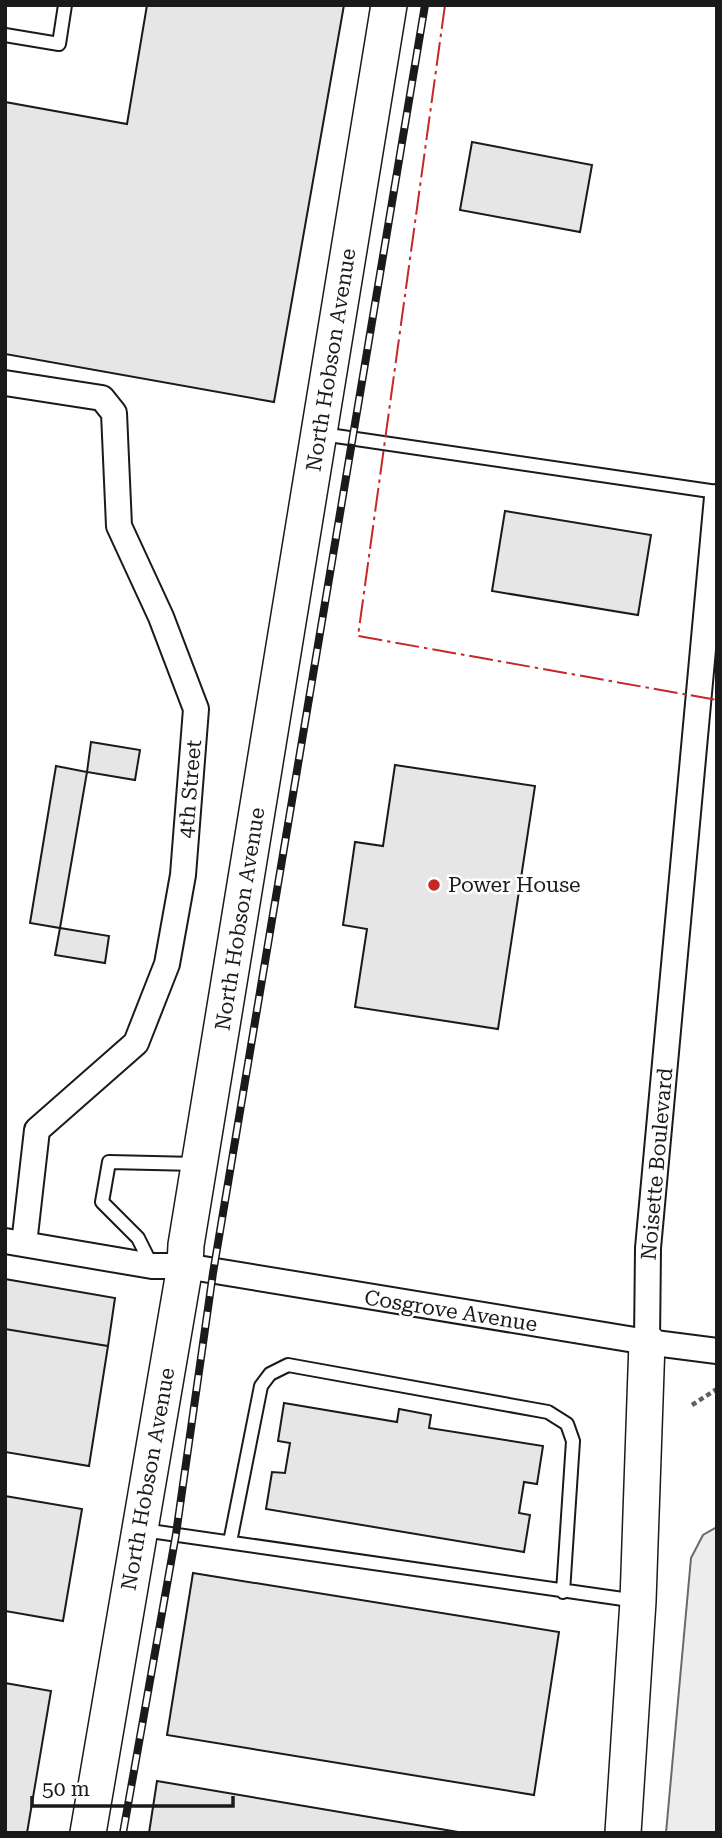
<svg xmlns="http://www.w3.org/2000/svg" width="722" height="1838" viewBox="0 0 722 1838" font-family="'Roboto Serif',serif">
	<rect width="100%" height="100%" fill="#fff"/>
	<path fill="#ededed" stroke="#6a6a6a" stroke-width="2" d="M717,1527V1833H666L691,1558L703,1535Z"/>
	<path fill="#e6e6e6" stroke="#1a1a1a" stroke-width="2" d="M147,5H344L274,402L5,354V102L127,124Z
		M472,142L592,165L580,232L460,210Z
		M505,511L651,535L638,615L492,591Z
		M91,742L140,750L135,780L87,772Z
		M395,765L535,786L498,1029L355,1007L367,929L343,925L355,842L383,846Z
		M56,766L87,772L60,928L30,923Z
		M60,928L109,936L105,963L55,955Z
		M5,1279L115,1298L108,1346L5,1329Z
		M5,1329L108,1346L89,1466L5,1452Z
		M284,1403L397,1422L399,1409L431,1415L429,1428L543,1446L537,1484L524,1482L519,1513L530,1515L524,1552L266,1509L272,1472L285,1473L290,1443L278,1441Z
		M5,1496L82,1509L63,1621L5,1611Z
		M193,1573L559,1632L534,1795L167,1735Z
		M5,1683L51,1691L27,1833H5Z
		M157,1781L464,1833H149Z"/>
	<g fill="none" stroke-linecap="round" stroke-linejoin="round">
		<defs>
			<path id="lane" d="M5,35L59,44L65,5
				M322,434L717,492
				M152,1266L138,1238L102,1202L109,1162L196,1164
				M143,1530L637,1601
				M230,1542L261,1386L270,1374L288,1365L548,1412L567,1424L573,1441L563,1592"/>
			<path id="street" d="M5,383L102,398L114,413L119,526L161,617L196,709L183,875L167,964L136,1043L37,1130L24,1244
				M5,1241L152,1266H185L647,1342L717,1351
				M647,1342L648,1248L717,497"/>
			<path id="secondary" d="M88,1833L185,1266L186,1245L389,5
				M623,1833L638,1601L647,1342"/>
		</defs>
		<use href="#lane" stroke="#1a1a1a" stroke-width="16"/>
		<use href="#street" stroke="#1a1a1a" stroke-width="28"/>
		<use href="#secondary" stroke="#1a1a1a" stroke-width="38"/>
		<path stroke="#5f5f5f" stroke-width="4.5" stroke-dasharray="5 3.5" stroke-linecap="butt" d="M692,1405L717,1389"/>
		<use href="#lane" stroke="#fff" stroke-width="12"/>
		<use href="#street" stroke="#fff" stroke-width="24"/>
		<use href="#secondary" stroke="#fff" stroke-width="35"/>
		<defs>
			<path id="rail" d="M123,1833L176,1534L213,1273L425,5"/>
		</defs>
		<use href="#rail" stroke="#1a1a1a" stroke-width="8"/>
		<use href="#rail" stroke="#fff" stroke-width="5" stroke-dasharray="16" stroke-linecap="butt"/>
		<path stroke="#c62828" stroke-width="2" stroke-dasharray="24 5 3.5 5" stroke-linecap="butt" d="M445,5L358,636L717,700"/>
	</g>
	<circle fill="#c62828" stroke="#fff" stroke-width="2.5" cx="434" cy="885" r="7"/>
	<g text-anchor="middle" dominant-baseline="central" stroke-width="5" stroke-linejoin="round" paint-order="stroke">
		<g font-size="21" fill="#1a1a1a" stroke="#fff">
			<text transform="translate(331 360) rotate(-81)">North Hobson Avenue</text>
			<text transform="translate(190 789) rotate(-85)">4th Street</text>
			<text transform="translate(240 919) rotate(-81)">North Hobson Avenue</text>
			<text transform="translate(657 1164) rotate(-85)">Noisette Boulevard</text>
			<text transform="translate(451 1311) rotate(9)">Cosgrove Avenue</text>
			<text transform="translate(148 1479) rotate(-80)">North Hobson Avenue</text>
		</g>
		<g font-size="21" fill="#1a1a1a" stroke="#fff" text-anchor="start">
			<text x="448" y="885">Power House</text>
		</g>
	</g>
	<rect width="722" height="1838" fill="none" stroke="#1a1a1a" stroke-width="14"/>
	<path d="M32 1796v10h201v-10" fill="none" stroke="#1a1a1a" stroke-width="3.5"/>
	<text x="42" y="1796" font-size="21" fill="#1a1a1a" stroke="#ffffff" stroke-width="5" paint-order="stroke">50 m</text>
</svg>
